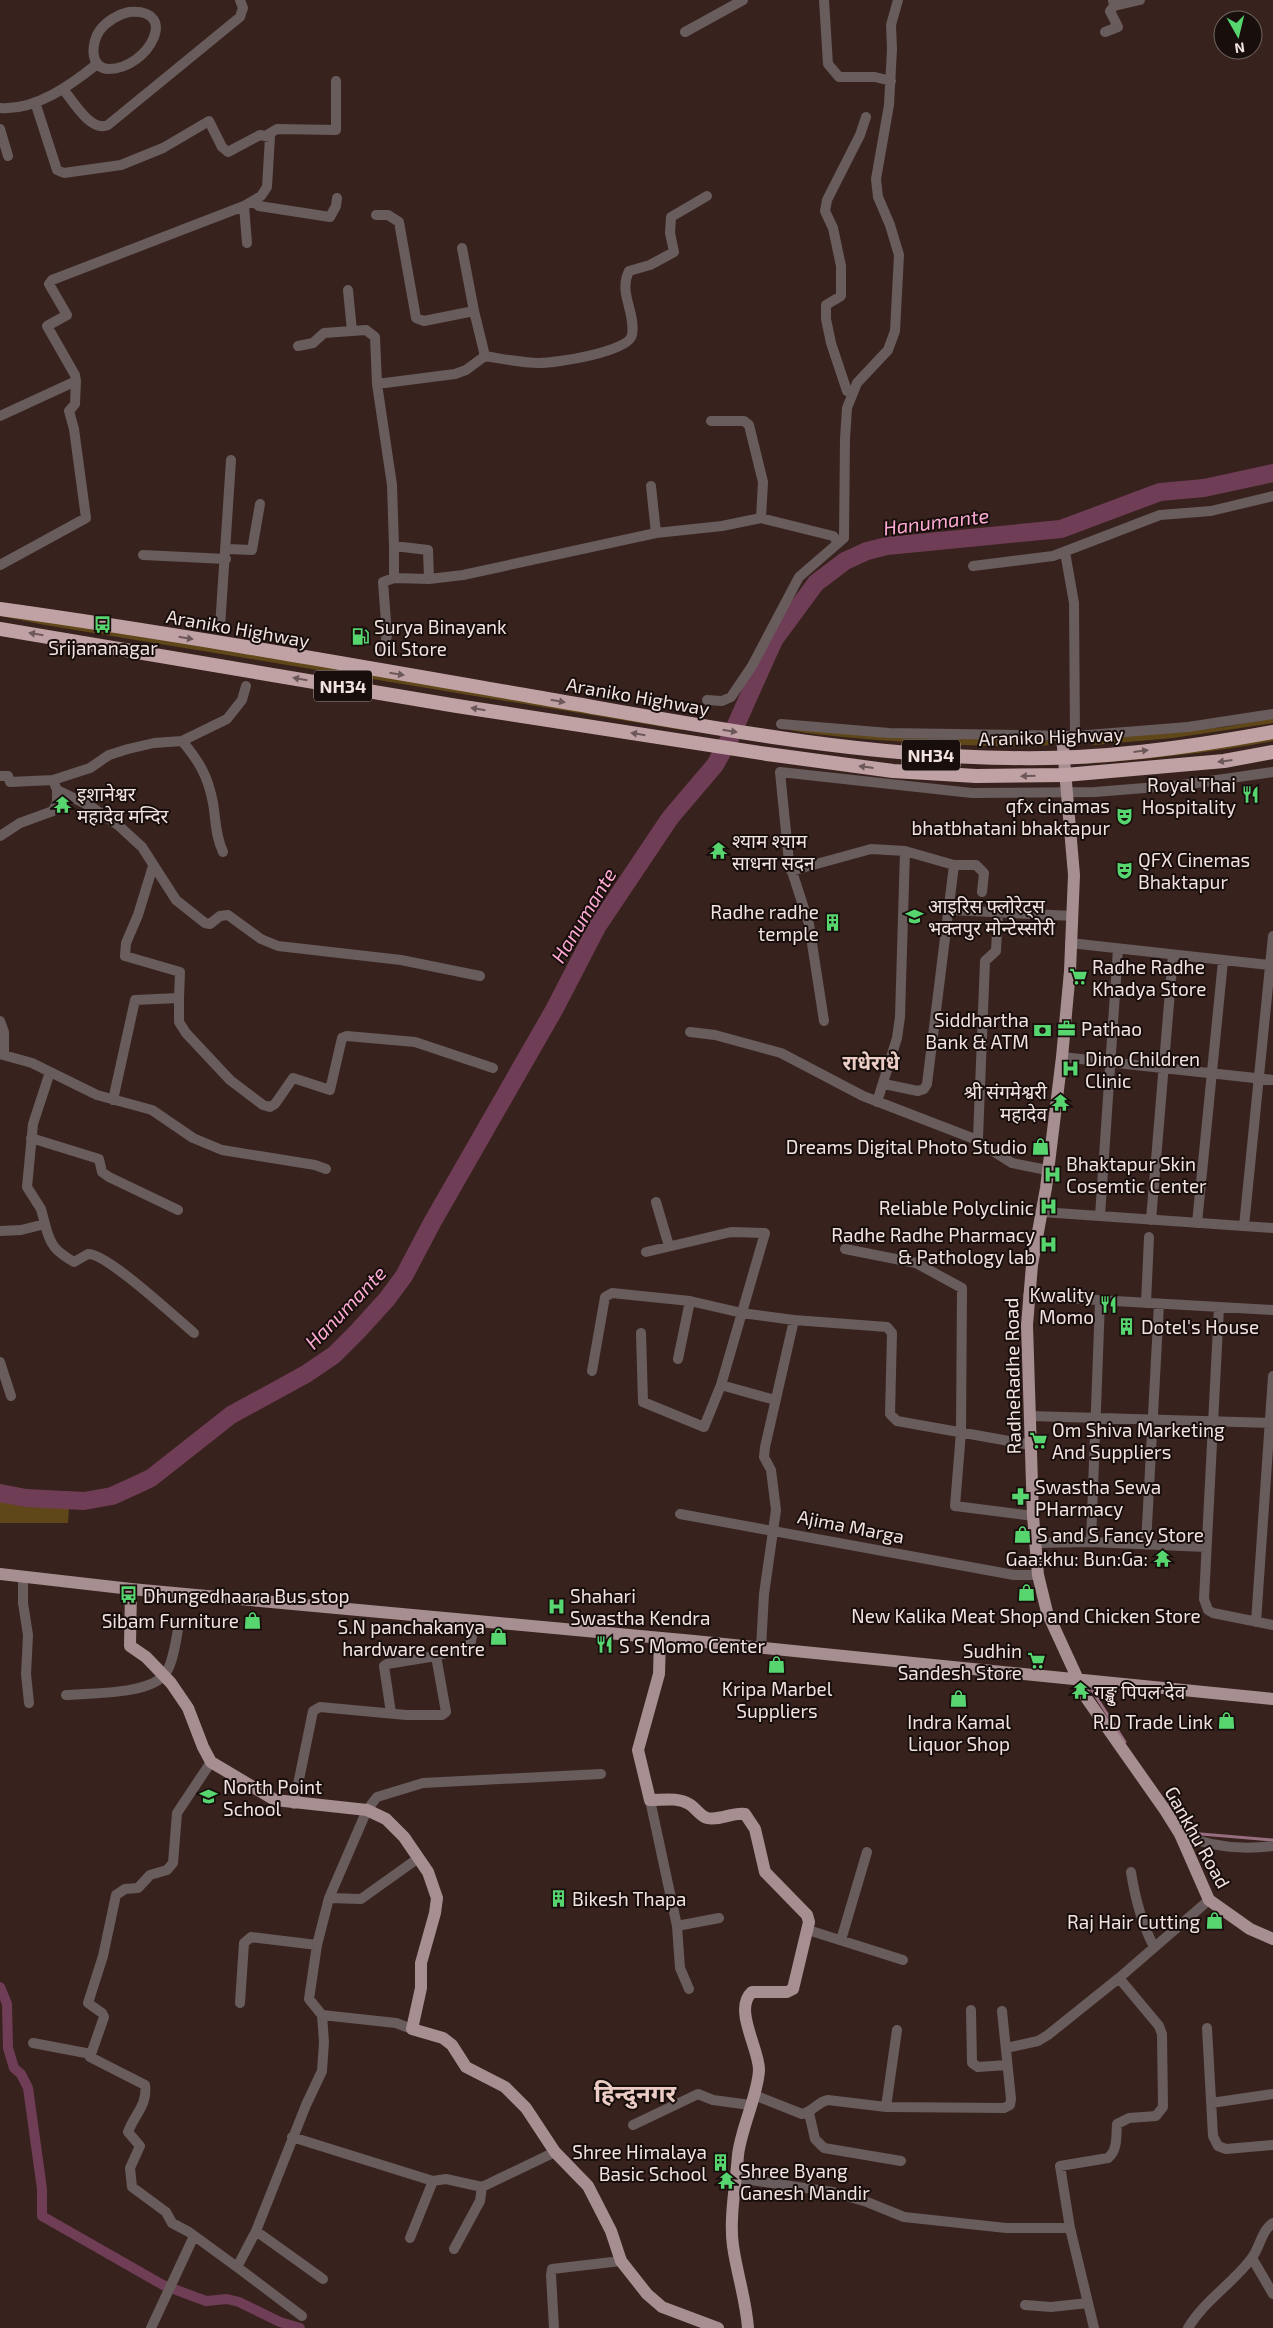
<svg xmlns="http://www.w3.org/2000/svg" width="1273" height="2328" viewBox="0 0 1273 2328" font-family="'Exo 2','Noto Sans Devanagari',sans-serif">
	<rect width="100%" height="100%" fill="#38221d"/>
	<path fill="#604719" d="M0,613L683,725L682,730L45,625L0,616Z
		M1273,718V723L1173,738L1093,745L1094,739L1225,727Z
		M783,728L1053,741V744C1034,752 806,738 783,728Z
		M1273,736V741C1208,753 1144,760 1078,764Z
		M0,1484C23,1492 46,1492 70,1491L68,1523H0Z"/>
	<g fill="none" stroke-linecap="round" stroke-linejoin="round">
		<path stroke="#976f80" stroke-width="3" d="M1088,1684L1125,1742
			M1189,1833L1273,1840"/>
		<path stroke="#703d57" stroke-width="10" d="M0,1495L1,1493
			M0,1987L7,2004L8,2048L14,2068L21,2074L28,2088L42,2189V2216L163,2285L206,2301L227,2299L239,2302L280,2322L300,2328"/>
		<path stroke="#703d57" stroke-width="18" d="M0,1493L26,1498L84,1501L112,1496L134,1486L151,1478L231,1415L306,1374L334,1355L358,1331L387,1299L404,1276L433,1221L554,1010L597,927L670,818L715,765L731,736L774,640L816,583L845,561L867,551L887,546L1061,529L1160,492L1204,488L1273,473"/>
		<path stroke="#685c5d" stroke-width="10" d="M824,0L828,64L839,77H875L891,81
			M1114,6L1140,0
			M129,12C181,8 148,69 109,69C89,69 91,42 100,30C107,21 119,14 129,12Z
			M685,32L743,0
			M1105,32L1118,27L1110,11L1114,6L1113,0
			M63,89C73,101 91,133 108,125L240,17L243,8L240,0
			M35,102L57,170L64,173L121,165L163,148L209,121L222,147L228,152L260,135L270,137L267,187L261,196L244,206L247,243
			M0,108C35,111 71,85 97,64
			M0,129L8,156
			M267,135L277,129L336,130V81
			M254,202L259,206L330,217L336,206L337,198
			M376,215H388L399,222L416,318L424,321L474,311
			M462,248L474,311L485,356
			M348,290L352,331L366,330L375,337L377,384L392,485L394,546L428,550L429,579
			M298,346L313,343L324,333L352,331
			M377,384L455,374L466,370L485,356C503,359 521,363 539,363C556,363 629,352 632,335C636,312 618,293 629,271L650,265L674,252L670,233L671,217L707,196
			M847,391L831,343L826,319V305L841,296V266L833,228L825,211L827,200L860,135L866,117
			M0,416L76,381L75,375L47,326L67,315L49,284L52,280L244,206
			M711,421H744L749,425L763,482L761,518
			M651,486L656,533
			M227,549L252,550L260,504
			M1065,552L1074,603L1075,736
			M143,555L226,559
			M0,565L86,518L74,429L69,411L75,404L76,381
			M973,566L1053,556L1160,515L1211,511L1273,496
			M394,578V546
			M220,627L231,460
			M384,649L387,635L383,582L394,578L429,579L463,575L656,533L722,526L761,518L833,536L838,542
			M707,700L722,701L731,697L752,666L799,577L844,538L845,439L847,408L857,383L888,350L895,331L899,255L890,225L878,197L876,179L889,105L892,49L891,25L898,0
			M781,724L889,733L1075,736L1188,727L1273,714
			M182,741C199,761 208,776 213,803C216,820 215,835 223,852
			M0,776H8L10,782L53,780L90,768L109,755L128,749L154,743L182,741L227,719L242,700L246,686
			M53,780L57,790L90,806L118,825L142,847L176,900L205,923L210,924L220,916L228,915L261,939L278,946L401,960L480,976
			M0,836L20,823L53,811L57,802V790
			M153,866L138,915L126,943L125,956L180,972L179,998
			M791,871L871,849L905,851L954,865H976L984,873L982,892
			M949,910L1073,916
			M1070,943L1269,965
			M0,1021L4,1032V1054
			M824,1021L809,924L789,862L780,772L972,793L1095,792L1182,785L1273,772
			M690,1032L715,1035L781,1053L863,1096L972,1138L1012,1163L1047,1170
			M0,1054L32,1063L97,1095L152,1110L193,1138L222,1150L315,1165L326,1169
			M1062,1057L1273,1080
			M884,1084L918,1091L924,1089L927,1084L954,865
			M113,1100L135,1000L179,998V1022L186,1033L230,1080L263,1105L270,1107L275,1104L293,1078L330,1090L342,1038L347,1036L415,1042L493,1068
			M877,1102L897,1038L900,1017L905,851
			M31,1138L99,1159L102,1172L109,1177L178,1210
			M972,1138H978L985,961L996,951L998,912
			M656,1202L669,1246
			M1042,1212L1273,1228
			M1100,1216L1118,949
			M1151,1220L1173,955
			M1197,1223L1223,961
			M45,1224C50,1245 55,1251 74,1262L88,1254C107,1253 176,1318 194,1333
			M1244,1226L1273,936
			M0,1231L21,1230L45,1224L41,1209L27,1187L33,1124L50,1072
			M845,1249L916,1263L962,1288L961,1432L955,1506L1033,1516
			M1028,1296L1273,1310
			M1146,1303L1149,1237
			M1219,1307L1204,1599L1208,1610L1213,1613L1273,1625
			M641,1333L643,1402L704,1427L721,1385L765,1233L731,1232L646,1252
			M678,1359L690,1301
			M0,1362L11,1396
			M592,1371L605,1297L612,1293L690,1301L742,1313L794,1320L887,1327L892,1333L890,1414L897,1421L1031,1445
			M721,1385L775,1400
			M1030,1416L1273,1423
			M680,1514L1014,1575H1038
			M1091,1542L1100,1301
			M1036,1543L1091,1542L1206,1547
			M1146,1544L1159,1304
			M23,1577V1603L28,1635L26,1674L29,1703
			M1256,1622L1273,1376
			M761,1648L764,1594L776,1510L771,1470L764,1457L765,1447L794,1320
			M66,1695C91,1693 150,1695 166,1673C174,1660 176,1639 179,1624
			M391,1713L384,1666L387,1664L436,1656
			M211,1762L177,1813L173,1863L167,1870L150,1875L138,1888L125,1889L116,1895L103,1956L88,2003L102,2013L104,2017L90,2057L145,2085C148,2105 134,2115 128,2132L140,2146L130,2168L132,2187L166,2212L172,2223L189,2232L237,2267
			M650,1800L677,1926L680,1968L689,1989
			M294,1804L313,1711L320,1707L406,1715H442L446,1712L436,1656L470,1646L475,1621
			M1180,1834C1210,1847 1241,1850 1273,1846
			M1131,1872C1135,1898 1142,1924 1154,1947
			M329,1898L361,1899L417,1859
			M677,1926L719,1918
			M808,1930L903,1960
			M841,1940L867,1852
			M240,2003L244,1943L251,1937L317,1945
			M971,2010L972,2063L978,2067L1007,2065
			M322,2015L309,1999L317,1945L329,1898L367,1810L377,1797L423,1783L601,1774
			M1207,2028L1213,2136L1218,2146L1226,2149L1273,2145
			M33,2043L91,2054
			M1006,2048L1038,2041L1048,2035L1119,1978L1209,1900
			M754,2095L802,2114C813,2112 817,2102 828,2100L886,2107L1004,2108L1010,2105L1011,2099L1002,2011
			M1211,2103L1273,2094
			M886,2107L897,2030
			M809,2113L815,2139L824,2148L901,2161
			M633,2125L698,2094L713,2100L750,2105
			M292,2137L433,2181L446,2179L482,2187L555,2152
			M736,2178L833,2192L867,2202L904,2217L1006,2228H1070
			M256,2231L323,2279
			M410,2238L433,2181
			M454,2249L480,2201L482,2187
			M1252,2258L1273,2294
			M1088,2303L1094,2328
			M1025,2305L1051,2307L1088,2303L1070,2228L1060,2166L1108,2158C1118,2150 1116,2136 1117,2124L1129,2118L1156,2116L1163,2107L1162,2034L1159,2026L1119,1978
			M302,2316L237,2267L256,2231L306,2105L322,2071L324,2042L322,2015L396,2023L412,2029
			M151,2328L194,2236
			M554,2328L551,2275L552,2269L621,2261
			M1188,2328C1204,2301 1232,2284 1251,2259C1260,2248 1261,2231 1273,2223"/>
		<path stroke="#a78e90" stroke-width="12" d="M1062,736L1074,875L1070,971L1062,1057L1046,1188L1032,1265L1027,1325L1033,1516L1038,1575L1047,1612L1087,1699L1165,1810L1180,1834L1209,1900L1250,1929L1273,1939
			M0,1574L131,1589L694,1641L1273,1699
			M131,1589L130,1646L146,1657L171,1683L188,1708L203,1747L211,1762L275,1800L367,1810L386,1819L404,1837L428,1872L437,1898L435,1913L421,1963V1988L412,2029L443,2038L452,2045L466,2067L505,2087L526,2108L555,2152L588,2186L611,2231L621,2261L647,2294L662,2307L718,2328
			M660,1638L659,1674L638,1750L650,1800C663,1800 678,1797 689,1804C696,1808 700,1816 707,1818C720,1821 732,1812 745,1814L755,1829L765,1872L807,1915L809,1922L793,1989L787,1992H752C733,2009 759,2048 759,2070C758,2095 741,2128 738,2155C736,2183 729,2219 733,2246C737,2274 746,2300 748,2328"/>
		<path stroke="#c0a2a5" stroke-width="14" d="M0,609C179,634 358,666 536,697C693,724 849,756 1010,758C1098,760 1186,748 1273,732
			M0,629L457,706L767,754L893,771L976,776L1065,775L1224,761L1273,752"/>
	</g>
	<defs><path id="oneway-solid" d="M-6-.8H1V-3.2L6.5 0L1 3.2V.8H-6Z" transform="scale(1.25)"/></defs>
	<g fill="#6c5858">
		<use href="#oneway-solid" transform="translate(36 634) rotate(-171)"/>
		<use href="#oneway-solid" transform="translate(186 638) rotate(9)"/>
		<use href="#oneway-solid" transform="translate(397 674) rotate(9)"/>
		<use href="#oneway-solid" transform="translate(300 679) rotate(-170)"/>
		<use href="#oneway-solid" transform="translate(558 701) rotate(10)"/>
		<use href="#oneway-solid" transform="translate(478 709) rotate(-171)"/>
		<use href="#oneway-solid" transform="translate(730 731) rotate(9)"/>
		<use href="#oneway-solid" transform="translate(638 734) rotate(-171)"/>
		<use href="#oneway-solid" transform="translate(1141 751) rotate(-7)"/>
		<use href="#oneway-solid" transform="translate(1225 761) rotate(173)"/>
		<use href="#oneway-solid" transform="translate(866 767) rotate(-173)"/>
		<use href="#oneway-solid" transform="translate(1028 776) rotate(179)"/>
	</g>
	<defs>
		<symbol id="bus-bare" viewBox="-9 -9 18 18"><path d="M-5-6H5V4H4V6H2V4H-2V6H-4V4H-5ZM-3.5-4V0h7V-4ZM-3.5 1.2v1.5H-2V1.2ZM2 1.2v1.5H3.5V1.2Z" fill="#57d670" stroke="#180e0c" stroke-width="2.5" paint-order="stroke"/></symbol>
		<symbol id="fuel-bare" viewBox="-9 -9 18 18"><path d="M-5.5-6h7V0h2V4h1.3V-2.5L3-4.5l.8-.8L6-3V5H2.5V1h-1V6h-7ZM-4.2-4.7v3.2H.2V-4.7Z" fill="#57d670" stroke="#180e0c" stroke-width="2.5" paint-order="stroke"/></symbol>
		<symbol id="restaurant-bare" viewBox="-9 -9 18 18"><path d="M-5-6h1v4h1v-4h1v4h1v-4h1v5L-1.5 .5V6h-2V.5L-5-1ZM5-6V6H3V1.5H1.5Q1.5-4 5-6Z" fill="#57d670" stroke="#180e0c" stroke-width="2.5" paint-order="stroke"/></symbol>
		<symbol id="temple-bare" viewBox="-9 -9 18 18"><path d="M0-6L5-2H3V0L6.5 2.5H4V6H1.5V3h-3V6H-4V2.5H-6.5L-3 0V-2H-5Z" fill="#57d670" stroke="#180e0c" stroke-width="2.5" paint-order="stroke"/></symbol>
		<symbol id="theatre-bare" viewBox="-9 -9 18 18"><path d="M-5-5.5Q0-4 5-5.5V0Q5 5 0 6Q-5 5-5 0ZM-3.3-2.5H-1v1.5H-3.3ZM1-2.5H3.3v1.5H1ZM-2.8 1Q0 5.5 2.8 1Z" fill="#57d670" stroke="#180e0c" stroke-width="2.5" paint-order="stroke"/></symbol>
		<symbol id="school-bare" viewBox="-9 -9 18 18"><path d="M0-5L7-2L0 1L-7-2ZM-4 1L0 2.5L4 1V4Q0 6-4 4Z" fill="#57d670" stroke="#180e0c" stroke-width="2.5" paint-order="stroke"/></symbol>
		<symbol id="building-bare" viewBox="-9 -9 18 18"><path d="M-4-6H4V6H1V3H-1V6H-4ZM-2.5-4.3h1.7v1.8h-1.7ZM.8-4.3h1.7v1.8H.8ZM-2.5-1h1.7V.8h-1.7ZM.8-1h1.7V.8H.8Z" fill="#57d670" stroke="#180e0c" stroke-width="2.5" paint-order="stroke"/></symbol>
		<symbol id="supermarket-bare" viewBox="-9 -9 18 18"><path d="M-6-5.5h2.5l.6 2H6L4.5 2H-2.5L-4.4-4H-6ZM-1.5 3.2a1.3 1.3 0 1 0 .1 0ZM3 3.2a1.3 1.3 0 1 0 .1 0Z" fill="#57d670" stroke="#180e0c" stroke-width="2.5" paint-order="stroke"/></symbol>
		<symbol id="office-bare" viewBox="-9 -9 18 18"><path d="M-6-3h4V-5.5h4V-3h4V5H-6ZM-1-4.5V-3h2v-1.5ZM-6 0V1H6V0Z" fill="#57d670" stroke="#180e0c" stroke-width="2.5" paint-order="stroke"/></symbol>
		<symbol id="bank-bare" viewBox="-9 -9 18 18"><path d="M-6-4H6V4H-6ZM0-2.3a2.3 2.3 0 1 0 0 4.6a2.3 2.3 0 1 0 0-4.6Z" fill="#57d670" stroke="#180e0c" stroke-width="2.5" paint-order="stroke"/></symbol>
		<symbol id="hospital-bare" viewBox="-9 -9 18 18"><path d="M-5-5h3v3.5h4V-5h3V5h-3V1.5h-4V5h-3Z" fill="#57d670" stroke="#180e0c" stroke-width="2.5" paint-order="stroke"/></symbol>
		<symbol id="shop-bare" viewBox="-9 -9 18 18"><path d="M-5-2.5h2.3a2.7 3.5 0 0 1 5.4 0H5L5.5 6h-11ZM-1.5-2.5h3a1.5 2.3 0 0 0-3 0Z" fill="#57d670" stroke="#180e0c" stroke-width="2.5" paint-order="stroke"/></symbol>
		<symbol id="pharmacy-bare" viewBox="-9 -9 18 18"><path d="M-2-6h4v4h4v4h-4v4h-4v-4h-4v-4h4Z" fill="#57d670" stroke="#180e0c" stroke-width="2.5" paint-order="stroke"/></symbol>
	</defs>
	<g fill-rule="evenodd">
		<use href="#bus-bare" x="90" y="612" width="25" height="25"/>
		<use href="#fuel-bare" x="348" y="624" width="25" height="25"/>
		<use href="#restaurant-bare" x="1238" y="782" width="25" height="25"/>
		<use href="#temple-bare" x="50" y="792" width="25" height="25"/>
		<use href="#theatre-bare" x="1112" y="804" width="25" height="25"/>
		<use href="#temple-bare" x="706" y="838" width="25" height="25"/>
		<use href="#theatre-bare" x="1112" y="858" width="25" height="25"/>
		<use href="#school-bare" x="902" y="904" width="25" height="25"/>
		<use href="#building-bare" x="820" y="910" width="25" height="25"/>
		<use href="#supermarket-bare" x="1066" y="964" width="25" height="25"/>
		<use href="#office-bare" x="1054" y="1016" width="25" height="25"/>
		<use href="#bank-bare" x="1030" y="1018" width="25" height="25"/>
		<use href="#hospital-bare" x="1058" y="1056" width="25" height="25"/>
		<use href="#temple-bare" x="1048" y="1090" width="25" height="25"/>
		<use href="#shop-bare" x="1028" y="1134" width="25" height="25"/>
		<use href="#hospital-bare" x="1040" y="1162" width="25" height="25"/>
		<use href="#hospital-bare" x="1036" y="1194" width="25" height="25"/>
		<use href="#hospital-bare" x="1036" y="1232" width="25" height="25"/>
		<use href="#restaurant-bare" x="1096" y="1292" width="25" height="25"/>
		<use href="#building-bare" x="1114" y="1314" width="25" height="25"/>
		<use href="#supermarket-bare" x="1026" y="1428" width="25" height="25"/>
		<use href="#pharmacy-bare" x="1008" y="1484" width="25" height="25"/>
		<use href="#shop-bare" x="1010" y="1522" width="25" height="25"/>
		<use href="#temple-bare" x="1150" y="1546" width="25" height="25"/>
		<use href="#shop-bare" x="1014" y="1580" width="25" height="25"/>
		<use href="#bus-bare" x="116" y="1582" width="25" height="25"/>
		<use href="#hospital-bare" x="544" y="1594" width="25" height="25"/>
		<use href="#shop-bare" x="240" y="1608" width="25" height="25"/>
		<use href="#shop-bare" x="486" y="1624" width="25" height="25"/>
		<use href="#restaurant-bare" x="592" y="1632" width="25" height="25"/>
		<use href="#supermarket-bare" x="1024" y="1648" width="25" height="25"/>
		<use href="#shop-bare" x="764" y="1652" width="25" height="25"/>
		<use href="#temple-bare" x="1068" y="1678" width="25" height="25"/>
		<use href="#shop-bare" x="946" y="1686" width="25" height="25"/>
		<use href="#shop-bare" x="1214" y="1708" width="25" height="25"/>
		<use href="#school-bare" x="196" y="1784" width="25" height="25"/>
		<use href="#building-bare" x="546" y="1886" width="25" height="25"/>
		<use href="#shop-bare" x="1202" y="1908" width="25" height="25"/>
		<use href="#building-bare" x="708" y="2150" width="25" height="25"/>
		<use href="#temple-bare" x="714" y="2168" width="25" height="25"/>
	</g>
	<g text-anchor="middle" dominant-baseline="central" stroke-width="4" stroke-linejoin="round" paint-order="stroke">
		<g fill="#180e0c" stroke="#b1a3a0" stroke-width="1">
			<rect x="314" y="670.5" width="58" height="31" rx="4"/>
			<rect x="902" y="739.5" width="58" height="31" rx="4"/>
		</g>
		<g font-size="18" font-weight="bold" fill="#f2e3df">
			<text x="343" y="686">NH34</text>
			<text x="931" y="755">NH34</text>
		</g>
		<g font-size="19" fill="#f2e3df" stroke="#180e0c" text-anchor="start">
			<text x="374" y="626">Surya Binayank<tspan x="374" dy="22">Oil Store</tspan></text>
			<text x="103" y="647" text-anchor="middle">Srijananagar</text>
			<text x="1236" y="784" text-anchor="end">Royal Thai<tspan x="1236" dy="22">Hospitality</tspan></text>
			<text x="77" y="793">इशानेश्वर<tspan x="77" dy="22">महादेव मन्दिर</tspan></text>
			<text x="1110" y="805" text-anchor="end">qfx cinamas<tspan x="1110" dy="22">bhatbhatani bhaktapur</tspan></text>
			<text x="732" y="840">श्याम श्याम<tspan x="732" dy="22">साधना सदन</tspan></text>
			<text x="1138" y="859">QFX Cinemas<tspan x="1138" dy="22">Bhaktapur</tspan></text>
			<text x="928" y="905">आइरिस फ्लोरेट्स<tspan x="928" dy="22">भक्तपुर मोन्टेस्सोरी</tspan></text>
			<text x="819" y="911" text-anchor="end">Radhe radhe<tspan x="819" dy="22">temple</tspan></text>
			<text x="1092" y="966">Radhe Radhe<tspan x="1092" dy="22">Khadya Store</tspan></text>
			<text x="1029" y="1019" text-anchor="end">Siddhartha<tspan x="1029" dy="22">Bank &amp; ATM</tspan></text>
			<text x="1081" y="1028">Pathao</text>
			<text x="1085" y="1058">Dino Children<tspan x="1085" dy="22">Clinic</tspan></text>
			<text x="1047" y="1091" text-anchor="end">श्री संगमेश्वरी<tspan x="1047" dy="22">महादेव</tspan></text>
			<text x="1027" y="1146" text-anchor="end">Dreams Digital Photo Studio</text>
			<text x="1066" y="1163">Bhaktapur Skin<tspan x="1066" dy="22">Cosemtic Center</tspan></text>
			<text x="1034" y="1207" text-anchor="end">Reliable Polyclinic</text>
			<text x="1035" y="1234" text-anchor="end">Radhe Radhe Pharmacy<tspan x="1035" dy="22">&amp; Pathology lab</tspan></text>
			<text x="1094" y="1294" text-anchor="end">Kwality<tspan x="1094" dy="22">Momo</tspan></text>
			<text x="1141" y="1326">Dotel's House</text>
			<text x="1052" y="1429">Om Shiva Marketing<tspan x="1052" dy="22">And Suppliers</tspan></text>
			<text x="1035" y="1486">Swastha Sewa<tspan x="1035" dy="22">PHarmacy</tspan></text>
			<text x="1037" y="1534">S and S Fancy Store</text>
			<text x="1148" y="1558" text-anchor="end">Gaa:khu: Bun:Ga:</text>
			<text x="143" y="1595">Dhungedhaara Bus stop</text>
			<text x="570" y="1595">Shahari<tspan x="570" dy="22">Swastha Kendra</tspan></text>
			<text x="1026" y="1615" text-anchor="middle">New Kalika Meat Shop and Chicken Store</text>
			<text x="239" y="1620" text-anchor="end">Sibam Furniture</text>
			<text x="485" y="1626" text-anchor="end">S.N panchakanya<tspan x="485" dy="22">hardware centre</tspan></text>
			<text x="619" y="1645">S S Momo Center</text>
			<text x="1022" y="1650" text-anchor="end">Sudhin<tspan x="1022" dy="22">Sandesh Store</tspan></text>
			<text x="777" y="1688" text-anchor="middle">Kripa Marbel<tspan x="777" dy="22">Suppliers</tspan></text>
			<text x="1094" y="1691">गङ्खु पिपल देव</text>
			<text x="959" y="1721" text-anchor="middle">Indra Kamal<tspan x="959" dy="22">Liquor Shop</tspan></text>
			<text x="1213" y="1721" text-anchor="end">R.D Trade Link</text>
			<text x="223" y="1786">North Point<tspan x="223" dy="22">School</tspan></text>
			<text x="572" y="1898">Bikesh Thapa</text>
			<text x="1200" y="1921" text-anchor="end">Raj Hair Cutting</text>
			<text x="707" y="2151" text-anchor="end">Shree Himalaya<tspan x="707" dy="22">Basic School</tspan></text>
			<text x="740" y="2170">Shree Byang<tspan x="740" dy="22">Ganesh Mandir</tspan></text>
		</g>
		<g font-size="19" fill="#f2e3df" stroke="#180e0c">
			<text transform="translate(238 628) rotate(10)">Araniko Highway</text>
			<text transform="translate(638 696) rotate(10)">Araniko Highway</text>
			<text transform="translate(1051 736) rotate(-2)">Araniko Highway</text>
			<text transform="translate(1012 1376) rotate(-91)">RadheRadhe Road</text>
			<text transform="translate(851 1526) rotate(11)">Ajima Marga</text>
			<text transform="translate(1198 1837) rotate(61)">Gankhu Road</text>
		</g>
		<g font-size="20" font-style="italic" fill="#fdaad3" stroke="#180e0c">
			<text transform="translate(936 521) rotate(-7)">Hanumante</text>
			<text transform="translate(583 915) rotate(-59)">Hanumante</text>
			<text transform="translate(345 1307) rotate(-46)">Hanumante</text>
		</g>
		<g font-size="20" font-weight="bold" fill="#ebcdc5" stroke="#180e0c">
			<text x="871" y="1062">राधेराधे</text>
		</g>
		<g font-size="24" font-weight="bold" fill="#ebcdc5" stroke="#180e0c">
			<text x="635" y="2092">हिन्दुनगर</text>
		</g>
	</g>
	<g transform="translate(1238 35) rotate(172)"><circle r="24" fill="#180e0c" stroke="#6f6360"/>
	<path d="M0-4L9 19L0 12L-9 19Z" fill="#57d670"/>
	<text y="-8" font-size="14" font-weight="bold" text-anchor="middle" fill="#f2e3df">N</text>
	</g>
</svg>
